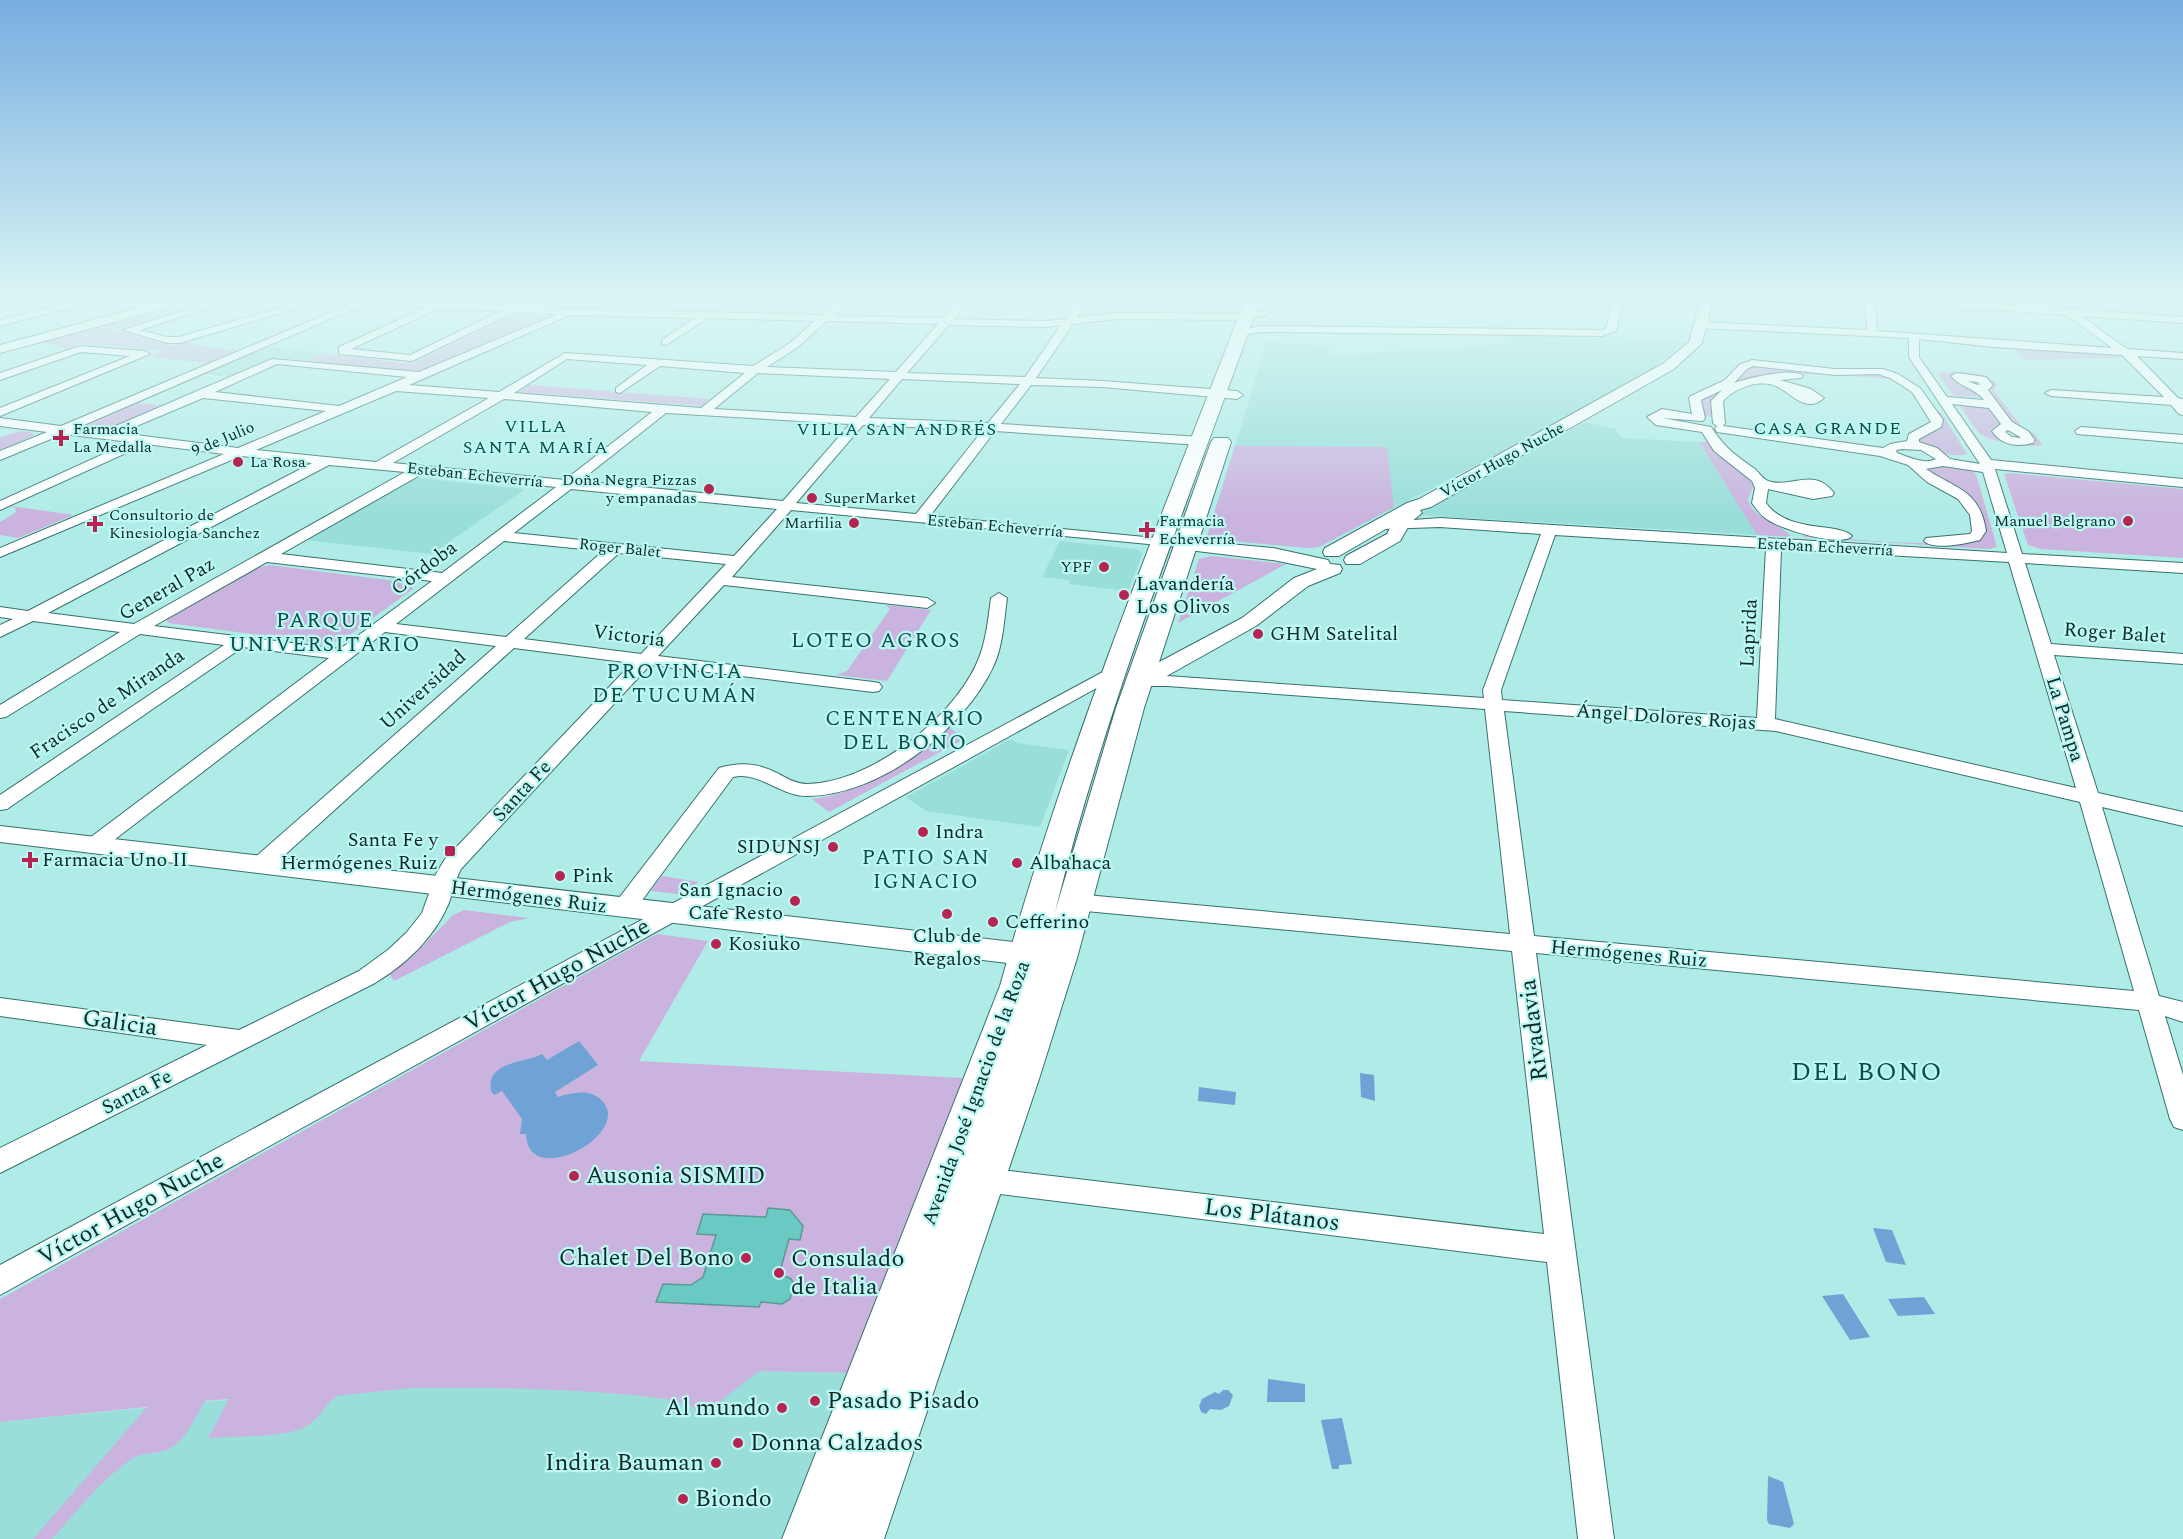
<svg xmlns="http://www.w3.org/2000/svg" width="2183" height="1539" viewBox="0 0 2183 1539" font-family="Spectral,serif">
	<rect width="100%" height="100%" fill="#afece7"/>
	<path fill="#99ded9" d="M1503,335L1612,336L1686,341L1648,372L1500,453L1319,547L1308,548L1212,539L1207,536L1267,342L1329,346L1327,355H1332L1481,346L1507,342Z
		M269,347L327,353L308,361L276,358L228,377L205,374Z
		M1585,422L1616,429L1621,438L1699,442L1757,535L1417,515Z
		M421,478L525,489L432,554L306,540L410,480Z
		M1060,541L1136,549L1143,553L1128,591L1069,584L1070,580L1042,577Z
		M1011,739L1017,743L1069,750L1040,827L926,811L906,797Z
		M578,1366L847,1373L782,1539H0V1422Z"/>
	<path fill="#cab3de" d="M184,303H211L114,330L170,346L186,342L207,347L238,351L208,363L150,357L163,351L82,343L66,349L41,342Z
		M1089,307L1233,312H1096L1087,310Z
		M519,313L548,317L421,370L410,371L308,361L327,353L332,355L408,363L418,361L510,315Z
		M2016,349L2111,355L2124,358L2024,360Z
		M1752,365L1879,372L1891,379L1821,374L1779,375L1716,396L1713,417L1702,416L1699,398C1715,391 1738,387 1744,369Z
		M1950,372C1967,372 1986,371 1997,385L1994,390L1997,395L2022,427L2035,434L2042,445C2028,449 1994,442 1982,435C1976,432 1964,410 1959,404L1992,409L2001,423L1991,429L1999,439L2029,444L2036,442C2031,435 2025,432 2018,427C2006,418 1989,393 1987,378L1975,375L1952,374L1956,381L1982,397L1954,396L1937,373Z
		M529,385L709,399L702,406L519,392Z
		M138,403L164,406L116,427H89L90,424Z
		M1936,412H1941L1967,454C1952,459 1932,449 1918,443C1922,432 1933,434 1942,428V422Z
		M21,431L33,433V436L0,450V437Z
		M1699,442H1707C1720,458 1747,471 1753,487L1748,499C1752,519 1780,523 1792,537L1757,535Z
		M1235,446L1387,447L1394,507L1319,547L1308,548L1212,539L1207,536Z
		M1946,466L1972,470L1976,474L1997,547L1989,549L1803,537L1805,534C1834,538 1969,553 1985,533C1986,498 1955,486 1929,472L1926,468Z
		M2010,473L2183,489V558L2041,549L2028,545L2004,474Z
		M9,506H11L74,515L18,538L0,535V522L16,512L15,508Z
		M1211,556L1286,564L1178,623L1199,559Z
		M270,565L411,583L413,589L344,639L327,644L168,623L167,618L256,568Z
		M886,605L931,610L887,681L836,675L847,671L890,609Z
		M948,727L966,738L829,812L812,799C867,793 906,758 948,727Z
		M662,876L699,882L677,894L651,891Z
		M464,910L529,918L510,922L394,981L389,973L412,957L453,915Z
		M657,934L708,941L639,1061L963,1078L847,1373L759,1371L700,1417C698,1415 697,1412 695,1409C673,1388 455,1387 414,1388C388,1390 363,1393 337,1396C325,1404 319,1419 307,1426C287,1438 232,1436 208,1438L229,1399L205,1401C196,1415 185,1442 169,1449C157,1455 142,1451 130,1460C100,1481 76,1512 52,1539H33L147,1407L0,1422V1299Z"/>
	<path fill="#6fa2d5" d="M579,1041L598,1065L555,1092L558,1097C571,1093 587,1089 599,1098C640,1130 528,1193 526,1134H520L522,1119L502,1091L494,1095L491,1091C485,1061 526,1063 542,1054L547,1060Z
		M1360,1073L1374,1075L1375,1101L1361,1097Z
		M1199,1087L1236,1092L1235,1105L1198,1101Z
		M1873,1228L1892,1230L1906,1265L1886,1262Z
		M1843,1294L1870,1337L1850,1340L1822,1296Z
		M1924,1297L1935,1314L1898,1316L1888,1299Z
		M1268,1379L1305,1384V1402H1267Z
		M1223,1390H1228L1233,1395L1229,1406L1221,1410L1210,1409L1206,1414L1201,1412L1199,1406L1202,1399L1215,1392L1219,1394Z
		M1342,1418L1352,1464L1339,1465V1469H1332L1321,1420Z
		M1768,1476L1783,1482L1794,1524L1790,1528L1769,1524L1767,1520Z"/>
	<path fill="#68cac3" stroke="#5e9893" stroke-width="1.5" d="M768,1208L790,1210L803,1226L800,1240L789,1239L779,1275L790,1278L794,1283L790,1299L782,1304L761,1302L759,1307L656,1302L663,1284L691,1285L703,1277L716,1235L697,1234L703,1214L766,1217Z"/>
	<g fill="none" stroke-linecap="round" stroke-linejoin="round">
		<defs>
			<path id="minor" d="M68,303H86L0,326V320Z
				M208,303H224L140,330L167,337H179L297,303H313L180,343H167L123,330Z
				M353,303H367L77,428L104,431L272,359L419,372L558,314L514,312L412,361L339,354V347L427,307L400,306L395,303H460L572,309L822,315L836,303H847L834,316L943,318L957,303H967L954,319L1046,321L1066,319L1077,303H1087L1077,317L1116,313L1247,314L1266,310L1271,313L1247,320L1116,319L1073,324L1036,378L1102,381L1237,391L1243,395L1237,399L1102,387L1031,385L1001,424L1200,437L1206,441L1200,445L995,431L930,516L1186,541L1191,542L1193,545L1191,548L791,510L732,577L927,598L935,603L927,608L724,585L658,656L873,682L879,683L882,687L879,691L873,692L650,665L461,869C455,880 453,893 448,905C433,939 406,964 375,983L0,1173V1148L207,1045L0,1016V998L239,1030L359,971L389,949L407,932L422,913L436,874L445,859L632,663L514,648L268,870L260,872L252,870L249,865L252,860L496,646L385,632L101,850L94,852L87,850L83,845L87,840L329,658L243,647L7,809L0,810V795L224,645L140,634L6,717L0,718V705L120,632L33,621L0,637V625L13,619L0,617V607L28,611L312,463L241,456L0,557V548L224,454L146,444L0,510V501L130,442L63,434L0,460V451L47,432L0,426V418L61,426ZM440,308L501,311L410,355L351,349ZM570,315L695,318L662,340V344L666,345L708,318L815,321L790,343L753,366L565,353L499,392L409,385ZM827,321L938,324L896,372L767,367L798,347ZM949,325L1046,327L1061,325L1025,377L907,373ZM567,359L647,365L616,388V392L620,393L660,366L745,373L701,408L514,393ZM277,364L407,377L339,406L215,392ZM758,373L890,379L856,417L714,409ZM902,379L1020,384L988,423L869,418ZM396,391L489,398L376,462L256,450ZM203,398L326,411L238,448L120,433ZM504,399L652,412L565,480L393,463ZM666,413L850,424L783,501L580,481ZM863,425L983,430L916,514L796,503ZM329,465L405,472L134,624L48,613ZM422,474L556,487L442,573L281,554ZM571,489L777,509L734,556L514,533ZM504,541L603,551L506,637L396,624ZM619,553L726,564L641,654L524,639ZM267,562L432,581L340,649L154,626Z
				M1612,303H1622L1616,331L1602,336L1260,332L1241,335L1236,332L1260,326L1602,330L1606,329Z
				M1865,303H1875L1877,331L2112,348L2067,315L1937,306L1932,303H1982L2183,317V323L2081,316L2127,349L2183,353V359L2137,356L2178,398L2183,399V415L2179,414L2171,405L2051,396L2045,393L2051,390L2164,397L2122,355L1993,347L1919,339V357L1947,397L1984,400C1975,388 1961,388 1951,376L1957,373L1986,377L1993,385L1988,390L2012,422L2028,431L2035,440L2033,443C2017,447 2002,446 1992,431L2001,424L1989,408L1952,404L1991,460L2183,479V487L1995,469L2022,554L2183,563V573L2025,563L2051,644L2183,654V664L2054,655L2098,793L2183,812V826L2102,807L2159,996L2183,1002V1022L2165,1016L2183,1075V1130L2174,1127L2170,1119L2139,1010L1536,953L1614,1539H1578L1547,1262L984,1192L974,1189L970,1180L974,1171L984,1168L1544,1234L1512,951L1075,910L1067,908L1064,902L1067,896L1075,894L1510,934L1485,709L1167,686H1133L1130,682L1133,678L1167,676L1484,698L1483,690L1541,534L1440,527L1382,529L1380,526L1387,522L1440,518L2007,553L1983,472L1943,466L1926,469C1956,489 1980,490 1986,531L1980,540C1967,543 1934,551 1924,541L1926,538L1970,534L1972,531L1970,515L1958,499L1927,482L1908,465L1880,456L1717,432L1715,429L1717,426L1713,423L1711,401L1722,390L1701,400L1705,418L1703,421L1662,418L1711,427C1725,448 1735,455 1755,469C1759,473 1763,479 1768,481C1791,489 1814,466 1834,493L1832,496L1813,499L1768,489L1766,503C1788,534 1839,522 1852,536C1841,548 1781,529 1768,520C1761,516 1757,510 1752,503L1755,488L1752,481L1714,451L1702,432L1656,425L1647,417L1662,409L1692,414L1689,398L1691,396L1725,380L1739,365L1752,360L1835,369H1883L1898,374L1920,388L1943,420L1941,427L1919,439V442L1937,448L1950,459L1980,464L1909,357V338L1700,328L1695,325L1700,322L1867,330ZM1753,366L1835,375L1878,374L1890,378L1912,392L1931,422L1909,434L1907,441L1890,444L1883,448L1723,426L1725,423L1723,401C1736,387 1761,378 1778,387C1792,394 1806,414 1824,398L1811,389L1780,380L1801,378L1803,376C1791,367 1748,378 1734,383L1747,369ZM1967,381L1978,382L1980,384L1978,385ZM2008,430L2020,437L2021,438L2012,437L2005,432ZM1902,449L1921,450L1936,459C1924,465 1909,457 1897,453L1896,450ZM1555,535L1766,548L1757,718L1502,700L1501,690ZM1781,549L2009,562L2076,788L1775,719ZM1504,711L1776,731L2080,802L2134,991L1534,936Z
				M80,346L145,351L150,354L0,416V408L130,356L81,352L0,380V373Z
				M2081,427L2183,435V443L2077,434L2075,431Z
				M999,593L1007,598C1004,620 1003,645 994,665C964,730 879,796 807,796C780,796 759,771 733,777L632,914L624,916L616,914L613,908L616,902L719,768C740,762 757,763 777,773C786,778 796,784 807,784C869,783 950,721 976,665C986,644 988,620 991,598Z
				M1114,666L1120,667L1123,671L1120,675L0,1295V1265Z"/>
			<path id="tertiary" d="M156,303H176L174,306L0,353V345Z
				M1700,303H1712L1702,343L1674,369L1431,507L1420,510L1422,513L1411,522L1400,541L1360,564H1346L1344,560L1346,556L1387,534L1391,526L1339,556H1325L1323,552L1325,548L1407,503L1419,499L1664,363L1689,342Z
				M1186,540L1273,548L1328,560L1330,564L1340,565L1342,569L1340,573L1308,586L1256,626L1147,687L1139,689L1131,687L1128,682L1131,677L1242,618L1294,578L1317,569L1273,560L1180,549L1177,545L1180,541Z
				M0,826L1040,945L1050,948L1054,956L1050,964L1040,967L0,842Z"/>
			<path id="primary" d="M1244,303H1259C1187,504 1106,705 1055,912L1116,708L1211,442L1214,438H1228L1231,442L1144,708L1077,958L1039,1079L884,1539H782L1000,986C1065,752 1156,529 1244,303Z"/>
		</defs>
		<use href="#minor" stroke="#36716d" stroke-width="2"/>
		<use href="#tertiary" stroke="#36716d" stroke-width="2"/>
		<use href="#primary" stroke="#36716d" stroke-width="2"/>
		<use href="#minor" fill="#fff" fill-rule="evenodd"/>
		<use href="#tertiary" fill="#fff" fill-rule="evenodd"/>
		<use href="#primary" fill="#fff" fill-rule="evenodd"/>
	</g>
	<linearGradient id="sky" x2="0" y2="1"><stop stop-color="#77ade0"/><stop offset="0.58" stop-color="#dbf6f4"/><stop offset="1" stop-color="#dbf6f4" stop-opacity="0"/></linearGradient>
	<rect width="2183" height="519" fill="url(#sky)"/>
	<g fill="#b62551" stroke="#bcf9f4" stroke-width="2">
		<path d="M58 429h6v6h6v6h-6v6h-6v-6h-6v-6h6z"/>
		<circle cx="238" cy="462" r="6"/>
		<circle cx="709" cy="489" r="6"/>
		<circle cx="812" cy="498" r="6"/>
		<circle cx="2128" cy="521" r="6"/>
		<circle cx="854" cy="523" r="6"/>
		<path d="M92 515h6v6h6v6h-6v6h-6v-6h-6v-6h6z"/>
		<path d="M1144 521h6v6h6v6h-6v6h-6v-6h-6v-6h6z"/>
		<circle cx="1104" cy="567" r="6"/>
		<circle cx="1124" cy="595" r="6"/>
		<circle cx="1258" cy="634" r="6"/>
		<circle cx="923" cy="832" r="6"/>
		<circle cx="833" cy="847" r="6"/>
		<rect x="444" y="845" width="12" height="12" rx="3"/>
		<path d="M27 851h6v6h6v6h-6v6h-6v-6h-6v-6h6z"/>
		<circle cx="1017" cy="863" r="6"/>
		<circle cx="560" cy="876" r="6"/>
		<circle cx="795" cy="901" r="6"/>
		<circle cx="947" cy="914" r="6"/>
		<circle cx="993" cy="922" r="6"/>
		<circle cx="716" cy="944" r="6"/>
		<circle cx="574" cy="1176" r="6"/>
		<circle cx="746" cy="1258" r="6"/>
		<circle cx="779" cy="1273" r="6"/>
		<circle cx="815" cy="1401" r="6"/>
		<circle cx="782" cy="1408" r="6"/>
		<circle cx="738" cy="1443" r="6"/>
		<circle cx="716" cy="1463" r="6"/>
		<circle cx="683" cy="1499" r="6"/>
	</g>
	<g text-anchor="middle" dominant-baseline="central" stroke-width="4.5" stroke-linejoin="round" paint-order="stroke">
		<g font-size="16" fill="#112927" stroke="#bcf9f4" text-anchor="start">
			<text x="73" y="429">Farmacia<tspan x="73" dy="18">La Medalla</tspan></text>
			<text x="250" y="462">La Rosa</text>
			<text x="697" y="480" text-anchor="end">Doña Negra Pizzas<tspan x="697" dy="18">y empanadas</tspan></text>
			<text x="824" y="498">SuperMarket</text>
			<text x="109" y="515">Consultorio de<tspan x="109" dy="18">Kinesiologia Sanchez</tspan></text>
			<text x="1159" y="521">Farmacia<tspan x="1159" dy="18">Echeverría</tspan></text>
			<text x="2116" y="521" text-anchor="end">Manuel Belgrano</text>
			<text x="842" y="523" text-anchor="end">Marfilia</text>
			<text x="1092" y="567" text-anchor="end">YPF</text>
		</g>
		<g font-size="16" fill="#112927" stroke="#bcf9f4">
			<text transform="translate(223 439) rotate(-23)">9 de Julio</text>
			<text transform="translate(1502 460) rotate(-29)">Víctor Hugo Nuche</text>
			<text transform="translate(475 475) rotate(6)">Esteban Echeverría</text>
			<text transform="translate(995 526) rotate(5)">Esteban Echeverría</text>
			<text transform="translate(1825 547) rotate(3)">Esteban Echeverría</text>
			<text transform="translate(620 548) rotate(6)">Roger Balet</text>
		</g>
		<g font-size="18" letter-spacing="1.5" fill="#0c4d4a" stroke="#bcf9f4">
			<text x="536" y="426">VILLA<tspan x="536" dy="21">SANTA MARÍA</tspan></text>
			<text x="1828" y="428">CASA GRANDE</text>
			<text x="897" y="429">VILLA SAN ANDRÉS</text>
		</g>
		<g font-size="20" fill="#112927" stroke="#bcf9f4">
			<text transform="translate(424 568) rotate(-37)">Córdoba</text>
			<text transform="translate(167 589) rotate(-30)">General Paz</text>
			<text transform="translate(1749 633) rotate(-87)">Laprida</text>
			<text transform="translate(2115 633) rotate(4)">Roger Balet</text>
			<text transform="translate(629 636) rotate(7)">Victoria</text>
			<text transform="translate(423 690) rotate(-42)">Universidad</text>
			<text transform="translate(107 704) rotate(-34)">Fracisco de Miranda</text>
			<text transform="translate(1666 717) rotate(4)">Ángel Dolores Rojas</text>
			<text transform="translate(2065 719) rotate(73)">La Pampa</text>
			<text transform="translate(522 791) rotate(-47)">Santa Fe</text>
			<text transform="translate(529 897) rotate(7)">Hermógenes Ruiz</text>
			<text transform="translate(1629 954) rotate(5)">Hermógenes Ruiz</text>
			<text transform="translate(137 1092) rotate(-27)">Santa Fe</text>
			<text transform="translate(976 1093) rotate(-70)">Avenida José Ignacio de la Roza</text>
		</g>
		<g font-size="20" fill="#112927" stroke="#bcf9f4" text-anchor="start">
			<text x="1136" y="584">Lavandería<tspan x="1136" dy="23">Los Olivos</tspan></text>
			<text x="1270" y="634">GHM Satelital</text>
			<text x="935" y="832">Indra</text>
			<text x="438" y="840" text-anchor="end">Santa Fe y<tspan x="438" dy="23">Hermógenes Ruiz</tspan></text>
			<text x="821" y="847" text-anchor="end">SIDUNSJ</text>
			<text x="42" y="860">Farmacia Uno II</text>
			<text x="1029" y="863">Albahaca</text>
			<text x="572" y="876">Pink</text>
			<text x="783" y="890" text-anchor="end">San Ignacio<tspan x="783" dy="23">Cafe Resto</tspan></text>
			<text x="1005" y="922">Cefferino</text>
			<text x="947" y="936" text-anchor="middle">Club de<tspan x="947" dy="23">Regalos</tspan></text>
			<text x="728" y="944">Kosiuko</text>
		</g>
		<g font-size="21" letter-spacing="1.5" fill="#0c4d4a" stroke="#bcf9f4">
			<text x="325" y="621">PARQUE<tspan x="325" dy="24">UNIVERSITARIO</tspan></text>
			<text x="876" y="641">LOTEO AGROS</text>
			<text x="675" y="672">PROVINCIA<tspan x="675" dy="24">DE TUCUMÁN</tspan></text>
			<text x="905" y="719">CENTENARIO<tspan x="905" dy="24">DEL BONO</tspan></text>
			<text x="926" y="858">PATIO SAN<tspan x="926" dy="24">IGNACIO</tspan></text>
		</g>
		<g font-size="24" fill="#112927" stroke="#bcf9f4">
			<text transform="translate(557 975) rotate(-29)">Víctor Hugo Nuche</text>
			<text transform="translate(120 1023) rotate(8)">Galicia</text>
			<text transform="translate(1534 1030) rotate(-97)">Rivadavia</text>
			<text transform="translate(131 1209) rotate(-29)">Víctor Hugo Nuche</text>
			<text transform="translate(1272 1215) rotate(7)">Los Plátanos</text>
		</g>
		<g font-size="24" fill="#112927" stroke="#bcf9f4" text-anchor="start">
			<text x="586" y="1176">Ausonia SISMID</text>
			<text x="734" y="1258" text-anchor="end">Chalet Del Bono</text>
			<text x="791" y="1259">Consulado<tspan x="791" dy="28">de Italia</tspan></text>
			<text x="827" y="1401">Pasado Pisado</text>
			<text x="770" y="1408" text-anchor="end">Al mundo</text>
			<text x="750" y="1443">Donna Calzados</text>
			<text x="704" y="1463" text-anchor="end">Indira Bauman</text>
			<text x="695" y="1499">Biondo</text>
		</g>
		<g font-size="26" letter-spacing="1.5" fill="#0c4d4a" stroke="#bcf9f4">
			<text x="1867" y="1072">DEL BONO</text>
		</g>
	</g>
</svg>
